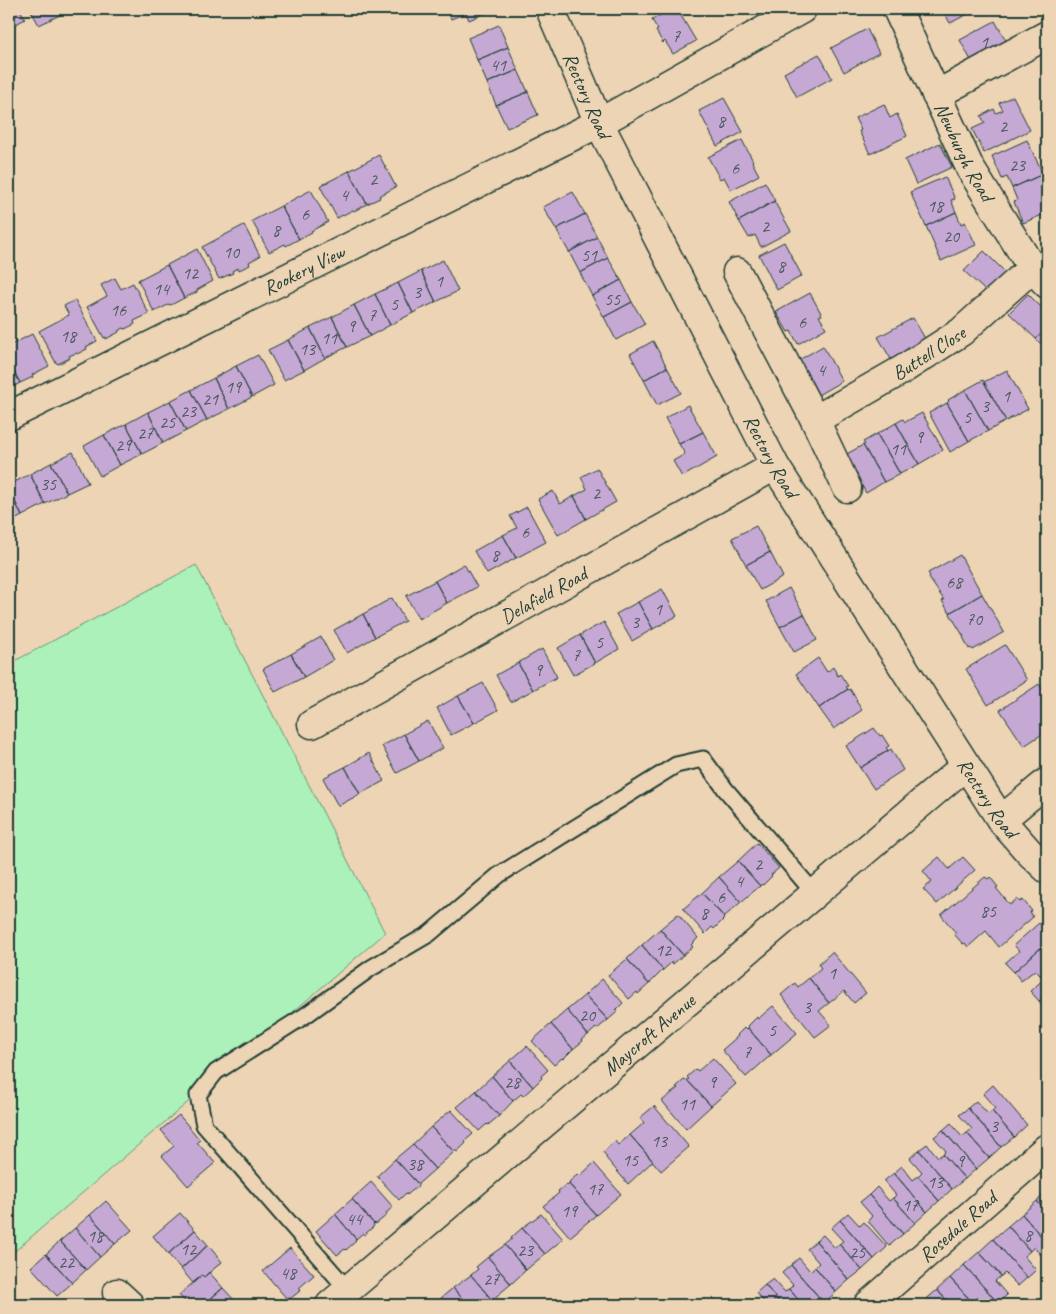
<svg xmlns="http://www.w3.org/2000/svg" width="1056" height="1314" viewBox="0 0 1056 1314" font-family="Caveat,sans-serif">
	<rect width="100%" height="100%" fill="#edd4b5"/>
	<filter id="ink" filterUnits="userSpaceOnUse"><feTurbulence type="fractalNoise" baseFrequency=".02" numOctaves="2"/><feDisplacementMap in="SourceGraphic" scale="10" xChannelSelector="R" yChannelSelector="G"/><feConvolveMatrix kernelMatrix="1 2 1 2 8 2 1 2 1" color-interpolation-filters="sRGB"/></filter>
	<g filter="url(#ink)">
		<path fill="#acf0ba" stroke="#669677" d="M196,565L385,933L9,1256V664Z"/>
		<path fill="#c6a8d5" stroke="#1f3d34" d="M9,9H20L25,19L9,28Z
			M30,9H59L62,14L39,25Z
			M59,9H71L62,14Z
			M446,9H495L469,20L466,13L451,19Z
			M671,9H677L696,41L673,54L665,41L663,43L656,31L658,30L652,20Z
			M939,9H973L974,11L950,23L944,12L942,13Z
			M995,21L1008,44L973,64L960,40Z
			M499,25L508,47L477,60L468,38Z
			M867,29L879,53L844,72L831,48Z
			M508,47L518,70L487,83L477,60Z
			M819,54L832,78L797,97L784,73Z
			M518,70L528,92L496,105L487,83Z
			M528,92L538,115L507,128L496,105Z
			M1013,96L1030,130L984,153L972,129L985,123L981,116L994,109L996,113L1003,110L999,103Z
			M724,98L743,132L717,146L699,111Z
			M884,104L890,118L897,114L907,136L870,154L859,131L861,130L855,118Z
			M742,140L753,161L752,162L759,175L731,190L724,177L720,179L708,157Z
			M1027,140L1043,174L1012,188L1007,177L1002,179L992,156Z
			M940,143L952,167L916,184L905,160Z
			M379,155L396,187L379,196L380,198L367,204L349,171Z
			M349,171L367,204L354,211L353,210L337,218L320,186Z
			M1043,174L1047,184V213L1023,223L1014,202L1017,200L1012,188Z
			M945,177L955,199L951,200L956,212L926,226L910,192Z
			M765,182L775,201L739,221L729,202Z
			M311,190L328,222L311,231L312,232L299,239L281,206Z
			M573,192L585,214L556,229L543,207Z
			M774,201L791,231L761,247L755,235L749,238L739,221Z
			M281,206L299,239L286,246L285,244L269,252L252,221Z
			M956,212L961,224L965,222L976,245L941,261L926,226Z
			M585,214L597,237L569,252L556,229Z
			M244,225L260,256L249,262L250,265L239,270L238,268L232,271L233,273L219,279L202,247Z
			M597,237L608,258L580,273L569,252Z
			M784,242L802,276L777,290L759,255Z
			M197,249L213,281L197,290V292L184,298L167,265Z
			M984,251L1012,279L993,298L964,271Z
			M608,258L621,280L592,296L580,273Z
			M443,260L458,291L436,302L421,271Z
			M167,265L184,298L171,305L170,304L154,312L138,280Z
			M421,271L436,302L413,313L398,283Z
			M115,278L121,289L133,283L149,314L134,321L135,324L125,329L124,328L118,331L119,332L106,339V337L104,338L87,307L107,296L101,285Z
			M621,280L632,302L604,317L592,296Z
			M398,283L413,313L390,325L375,294Z
			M810,293L822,315L819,316L826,328L798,344L791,331L788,332L776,312Z
			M375,294L390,325L370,336L354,305Z
			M1028,294L1047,313V328L1036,339L1009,313Z
			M75,300L97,341L86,347L87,349L77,354L76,353L69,356L70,358L58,364L57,363H56L39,331L69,315L64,306Z
			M632,302L645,324L616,340L604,317Z
			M354,305L370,336L347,347L332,317Z
			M332,317L347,347L325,358L310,328Z
			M913,318L927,342L892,361L878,337Z
			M310,328L325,358L304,370L288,340Z
			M1047,328V350L1036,339Z
			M32,334L49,366L32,375L33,377L20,383L9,362V346Z
			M288,340L304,370L284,380L268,350Z
			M653,341L667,367L644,380L630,354Z
			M823,346L842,381L818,395L799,360Z
			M258,355L274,385L252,397L236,366Z
			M9,362L20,383L9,389Z
			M236,366L252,397L229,409L214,378Z
			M667,367L681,393L657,405L644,380Z
			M1007,370L1028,409L1006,421L984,382Z
			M214,378L229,409L207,420L191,390Z
			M983,380L1006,421L988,431L965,390Z
			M191,390L207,420L186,431L170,401Z
			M965,390L988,431L969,441L947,403L949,401L948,400Z
			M170,401L186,431L163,443L148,412Z
			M947,403L969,441L950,452L929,413Z
			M688,405L703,432L679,444L665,418Z
			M148,412L163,443L142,454L126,424Z
			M922,413L943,450L919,464L896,423L903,419L905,422Z
			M896,423L919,464L900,474L877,434Z
			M126,424L142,454L120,465L104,435Z
			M703,432L717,457L682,477L673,461L685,454L679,444Z
			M877,434L900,474L884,482L863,445L865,444L863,442Z
			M104,435L120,465L100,476L84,446Z
			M863,445L884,482L866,493L845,455Z
			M73,452L88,483L67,493L51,463Z
			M51,463L67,493L45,504L30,474Z
			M597,468L616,502L586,519L574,496L587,489L581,477Z
			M30,474L45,504L22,516L9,489V485Z
			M9,489L22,516L9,523Z
			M553,491L560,504L574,496L586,519L558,535L538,499Z
			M527,507L546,542L516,558L503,535L517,528L510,516Z
			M756,526L770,552L746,565L732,538Z
			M503,535L516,558L487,574L474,551Z
			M770,552L783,577L760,590L746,565Z
			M960,555L982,594L951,612H949L942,601L944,600L929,578L930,576L928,573Z
			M464,564L477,587L447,603L435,581Z
			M435,581L447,603L419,619L406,596Z
			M789,588L804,614L780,627L766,601Z
			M662,589L677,616L653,629L638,602Z
			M982,594L1004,632L973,650L971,648L969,649L963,637H964L950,614L951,613V612Z
			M392,598L405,621L375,637L363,614Z
			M638,602L653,629L632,641L616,614Z
			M363,614L375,637L347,653L334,630Z
			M804,614L817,640L794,652L780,627Z
			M604,622L619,649L595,663L580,635Z
			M580,635L595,663L573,675L558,648Z
			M321,637L333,660L304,677L291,654Z
			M1005,645L1027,680L988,705L966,669Z
			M542,649L557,677L533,690L518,663Z
			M291,654L304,677L275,692L263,669Z
			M818,658L827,672L833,667L838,676L840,674L848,686L846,687L848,689L819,708L796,674Z
			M518,663L533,690L511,702L496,675Z
			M483,683L498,710L474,723L458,696Z
			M1039,684L1047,697V731L1024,746L1000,710Z
			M848,689V690L850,689L857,700L856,701L862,710L834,729L819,708Z
			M458,696L474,723L451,735L437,708Z
			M428,721L443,748L419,761L404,734Z
			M874,728L880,736L882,735L889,746L886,748L888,750L860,768L846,746Z
			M404,734L419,761L397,773L382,746Z
			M891,749L903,770L874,789L860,768Z
			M369,753L384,781L360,794L345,767Z
			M345,767L360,794L338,806L323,778Z
			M757,843L779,868L771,875L772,876L763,885L762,884L760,886L738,861Z
			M939,857L949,869L963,857L975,870L937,904L923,889L932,882L923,871Z
			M738,861L760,886L741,902L719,877Z
			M719,877L741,902L724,917L702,893Z
			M985,877L988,879L990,877L998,887L996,888L1010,905L1017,899L1020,902L1023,900L1032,911L1030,912L1033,917L999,947L986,931L968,947L965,943L963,944L954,934L956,933L941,915Z
			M702,893L724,917L723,918L724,919L714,929L712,927L705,934L683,909Z
			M678,914L698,938L691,945L693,947L683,955L660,929Z
			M1039,923L1047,931V942L1014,972L1005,963L1019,951L1014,945Z
			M660,929L683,955L673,964L672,962L663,970L642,945Z
			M1047,942V968L1040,975L1035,970L1021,981L1014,972Z
			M642,945L663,970L649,984L627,959Z
			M832,952L866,993L854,1003L844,991L829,1003L809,978L821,968L818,964Z
			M627,959L649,984L638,994L637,992L629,999L608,975Z
			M1047,968V993L1039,1001L1030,991L1044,979L1040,975Z
			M809,978L829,1003L819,1011L831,1025L815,1037L781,995L795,983L798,987Z
			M602,979L623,1003L616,1010L617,1012L608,1020L585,995Z
			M1047,993V1009L1046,1010L1039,1001Z
			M585,995L608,1020L597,1029L596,1028L588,1035L567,1010Z
			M773,1006L797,1033L771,1055L748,1028L749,1027L748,1026L757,1017L758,1019Z
			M567,1010L588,1035L582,1040L583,1041L573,1049L551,1024Z
			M551,1024L573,1049L563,1059L562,1058L554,1065L532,1041Z
			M744,1028L746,1030L748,1028L771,1055L746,1077L722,1050L738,1036L737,1035Z
			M527,1046L548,1070L541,1076L542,1078L533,1087L510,1061Z
			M713,1058L736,1084L711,1106L687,1080L689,1079L687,1077L696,1069L698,1071Z
			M510,1061L533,1087L523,1096L521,1094L513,1101L492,1076Z
			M492,1076L513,1101L499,1116L476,1091Z
			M684,1080L686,1081L687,1080L711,1106L686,1129L662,1101L678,1088L676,1087Z
			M993,1085L1027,1125L1014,1137L992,1111L995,1108L983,1094Z
			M476,1091L499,1116L488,1125L487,1124L479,1131L457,1107Z
			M976,1101L988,1114L992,1111L1014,1137L1001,1147L968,1108Z
			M654,1106L689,1147L661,1171L630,1135L644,1123L640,1118Z
			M968,1108L1001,1147L989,1158L967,1133L972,1129L959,1115Z
			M451,1110L473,1134L465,1141L466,1143L457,1152L455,1150L454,1152L431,1127Z
			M179,1115L200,1140L197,1142L215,1163L188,1186L162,1156L174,1146L161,1130Z
			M951,1123L962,1137L967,1133L989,1158L976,1169L943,1130Z
			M431,1127L454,1152L435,1169L413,1144Z
			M943,1130L976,1169L965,1179L943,1154L946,1151L934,1137Z
			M630,1135L653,1161L628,1184L606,1158L607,1157L603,1152L615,1141L618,1145Z
			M413,1144L435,1169L418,1184L395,1159Z
			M927,1144L938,1157L943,1154L965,1179L952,1189L919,1150Z
			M919,1150L952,1189L939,1201L918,1176L922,1172L910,1158Z
			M395,1159L418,1184V1186L407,1195L406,1193L399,1200L377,1176Z
			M594,1163L621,1194L596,1215L569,1184L570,1183L569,1182L578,1174L580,1176Z
			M902,1166L913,1180L918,1176L939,1201L927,1212L894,1173Z
			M894,1173L927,1212L915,1223L893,1198L896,1195L884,1181Z
			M371,1182L393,1207L386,1213L387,1215L376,1224L375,1223L374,1224L352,1199Z
			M569,1184L596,1215L570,1237L543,1206L559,1193L558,1191L566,1185L567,1186Z
			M877,1187L889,1201L893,1198L915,1223L903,1234L869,1195Z
			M1047,1192V1213L1037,1201Z
			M869,1195L903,1234L889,1246L868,1221L872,1216L860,1202Z
			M352,1199L374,1224H373L374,1226L364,1235L363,1233L356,1239L335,1214Z
			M106,1201L132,1230L115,1244L90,1215Z
			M1037,1201L1047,1213V1243L1022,1214Z
			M180,1213L195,1230L168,1254L153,1236Z
			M848,1213L860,1226L864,1222L887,1247L874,1259L840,1220Z
			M335,1214L356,1239L355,1240L356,1241L346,1250L345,1249L337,1255L316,1231Z
			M541,1214L563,1239L545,1254L522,1228Z
			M1022,1214L1047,1243V1260L1046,1261L1034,1247L1030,1251L1008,1226Z
			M90,1215L115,1244L100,1257L75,1228Z
			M840,1220L874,1259L862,1270L839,1244L843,1241L831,1228Z
			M1008,1226L1030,1251L1024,1256L1036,1270L1027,1278L993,1239Z
			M75,1228L100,1257L86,1270L60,1241Z
			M522,1228L545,1254L526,1270L505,1245L512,1239L511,1238Z
			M195,1230L208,1245L181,1269L168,1254Z
			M823,1235L835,1248L839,1244L862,1270L849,1280L816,1241Z
			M993,1239L1027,1278L1018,1286L1005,1273L1001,1276L979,1252Z
			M60,1241L86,1270L72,1283L46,1254Z
			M816,1241L849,1280L836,1292L815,1267L819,1263L807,1249Z
			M208,1245L222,1262L204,1277L202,1275L193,1283L181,1269Z
			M505,1245L526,1270L511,1284L488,1257Z
			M290,1248L314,1275L299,1288L301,1290L290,1299L289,1297L287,1299L263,1271Z
			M979,1252L1001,1276L995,1281L1007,1295L998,1303L964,1265Z
			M46,1254L72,1283L57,1296L31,1267Z
			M488,1257L511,1284L492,1300L471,1275L478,1269L476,1267Z
			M799,1258L810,1271L815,1267L836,1292L824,1303L791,1265Z
			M791,1265L824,1303L821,1305H803L789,1289L793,1285L782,1273Z
			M964,1265L998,1303L995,1305H984L977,1297L972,1302L950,1278Z
			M209,1272L223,1288L203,1305H188L179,1295L202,1275L204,1277Z
			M471,1275L492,1300L486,1305H468L453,1288Z
			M950,1278L972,1302L968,1305H951L937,1290Z
			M773,1279L785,1292L789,1289L803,1305H782L765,1285Z
			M765,1285L782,1305H767L756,1293Z
			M223,1288L237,1303L235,1305H203Z
			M453,1288L468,1305H435L442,1299L441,1298Z
			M937,1290L951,1305H926L923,1302Z"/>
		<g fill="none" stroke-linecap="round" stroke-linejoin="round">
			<defs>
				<path id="lane" d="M348,1290L204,1125L198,1095L216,1072L306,1015L371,968L429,934L499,875L676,765L703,759L726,790L815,894"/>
				<g id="street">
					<path id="s1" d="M550,9L599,123L775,466L1001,820L1029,852L1047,869"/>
					<path id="s2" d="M897,9L970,168L1032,268L1047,284"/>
					<path d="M936,95L1047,35"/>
					<path d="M737,272L815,420L847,488"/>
					<path id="s3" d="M9,416L599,123L802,9"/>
					<path id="s4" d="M815,420L902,370L961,332L1032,268"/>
					<path id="s5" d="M312,724L775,466"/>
					<path d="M1001,820L1047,782"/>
					<path d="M117,1293L130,1305"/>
					<path id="s6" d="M330,1305L966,765"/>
					<path id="s7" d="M868,1305L1047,1148"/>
				</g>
			</defs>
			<use href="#lane" stroke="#1f3d34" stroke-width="19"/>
			<use href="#street" stroke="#1f3d34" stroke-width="31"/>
			<use href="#lane" stroke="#edd4b5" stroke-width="15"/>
			<use href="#street" stroke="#edd4b5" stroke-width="28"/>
		</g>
	</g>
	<g text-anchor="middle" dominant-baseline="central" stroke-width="4.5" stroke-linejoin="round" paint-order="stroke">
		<g font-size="18" fill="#49585c">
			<text x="676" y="36">7</text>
			<text x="984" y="42">1</text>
			<text x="498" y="65">41</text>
			<text x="721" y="121">8</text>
			<text x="1003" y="126">2</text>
			<text x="1017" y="165">23</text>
			<text x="735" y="168">6</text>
			<text x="373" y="179">2</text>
			<text x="344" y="195">4</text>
			<text x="935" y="206">18</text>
			<text x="305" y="214">6</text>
			<text x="765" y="226">2</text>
			<text x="276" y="230">8</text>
			<text x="951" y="236">20</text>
			<text x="231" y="252">10</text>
			<text x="589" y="255">51</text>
			<text x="781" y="266">8</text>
			<text x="190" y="273">12</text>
			<text x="439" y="281">1</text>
			<text x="161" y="289">14</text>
			<text x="417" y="292">3</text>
			<text x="612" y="299">55</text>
			<text x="394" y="304">5</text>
			<text x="118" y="310">16</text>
			<text x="372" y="315">7</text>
			<text x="802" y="322">6</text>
			<text x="351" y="326">9</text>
			<text x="68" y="336">18</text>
			<text x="329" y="338">11</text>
			<text x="307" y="349">13</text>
			<text x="821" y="370">4</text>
			<text x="233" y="387">19</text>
			<text x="1006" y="396">1</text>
			<text x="210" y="399">21</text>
			<text x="985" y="406">3</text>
			<text x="188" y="411">23</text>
			<text x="967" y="417">5</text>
			<text x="167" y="422">25</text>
			<text x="145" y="433">27</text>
			<text x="919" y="437">9</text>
			<text x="123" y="445">29</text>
			<text x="898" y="449">11</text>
			<text x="48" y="484">35</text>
			<text x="596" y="493">2</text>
			<text x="525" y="532">6</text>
			<text x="495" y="555">8</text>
			<text x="954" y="582">68</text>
			<text x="658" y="609">1</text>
			<text x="974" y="619">70</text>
			<text x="635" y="622">3</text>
			<text x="599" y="642">5</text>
			<text x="576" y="655">7</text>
			<text x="538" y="670">9</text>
			<text x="758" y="864">2</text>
			<text x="739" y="881">4</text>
			<text x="721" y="897">6</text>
			<text x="988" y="911">85</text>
			<text x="704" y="913">8</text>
			<text x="663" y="950">12</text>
			<text x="832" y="973">1</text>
			<text x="807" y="1007">3</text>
			<text x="587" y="1015">20</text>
			<text x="772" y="1030">5</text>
			<text x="747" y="1052">7</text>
			<text x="512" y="1082">28</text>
			<text x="712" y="1082">9</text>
			<text x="687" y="1104">11</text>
			<text x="994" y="1126">3</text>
			<text x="659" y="1141">13</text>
			<text x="630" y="1160">15</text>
			<text x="960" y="1161">9</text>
			<text x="415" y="1164">38</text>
			<text x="935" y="1182">13</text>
			<text x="595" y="1189">17</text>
			<text x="910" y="1205">17</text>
			<text x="569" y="1211">19</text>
			<text x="354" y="1219">44</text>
			<text x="1028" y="1235">8</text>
			<text x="95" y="1236">18</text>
			<text x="188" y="1249">12</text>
			<text x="525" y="1250">23</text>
			<text x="857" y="1252">25</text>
			<text x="66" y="1262">22</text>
			<text x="288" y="1273">48</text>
			<text x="491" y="1279">27</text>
		</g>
		<g font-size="20" fill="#1f3d34" stroke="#edd4b5">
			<text stroke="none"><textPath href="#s1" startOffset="94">Rectory Road</textPath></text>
			<text stroke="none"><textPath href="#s2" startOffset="158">Newburgh Road</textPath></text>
			<text stroke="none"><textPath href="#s3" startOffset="329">Rookery View</textPath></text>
			<text stroke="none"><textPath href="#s4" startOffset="132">Buttell Close</textPath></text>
			<text stroke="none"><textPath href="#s1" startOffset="499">Rectory Road</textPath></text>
			<text stroke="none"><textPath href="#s5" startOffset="265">Delafield Road</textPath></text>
			<text stroke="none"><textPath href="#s1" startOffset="904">Rectory Road</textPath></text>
			<text stroke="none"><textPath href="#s6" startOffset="418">Maycroft Avenue</textPath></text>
			<text stroke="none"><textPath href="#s7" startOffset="119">Rosedale Road</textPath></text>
		</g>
	</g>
	<rect width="1056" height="1314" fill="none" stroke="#edd4b5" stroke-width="30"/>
	<rect x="15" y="15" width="1026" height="1284" fill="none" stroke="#1f3d34" stroke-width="2" filter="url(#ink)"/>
</svg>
